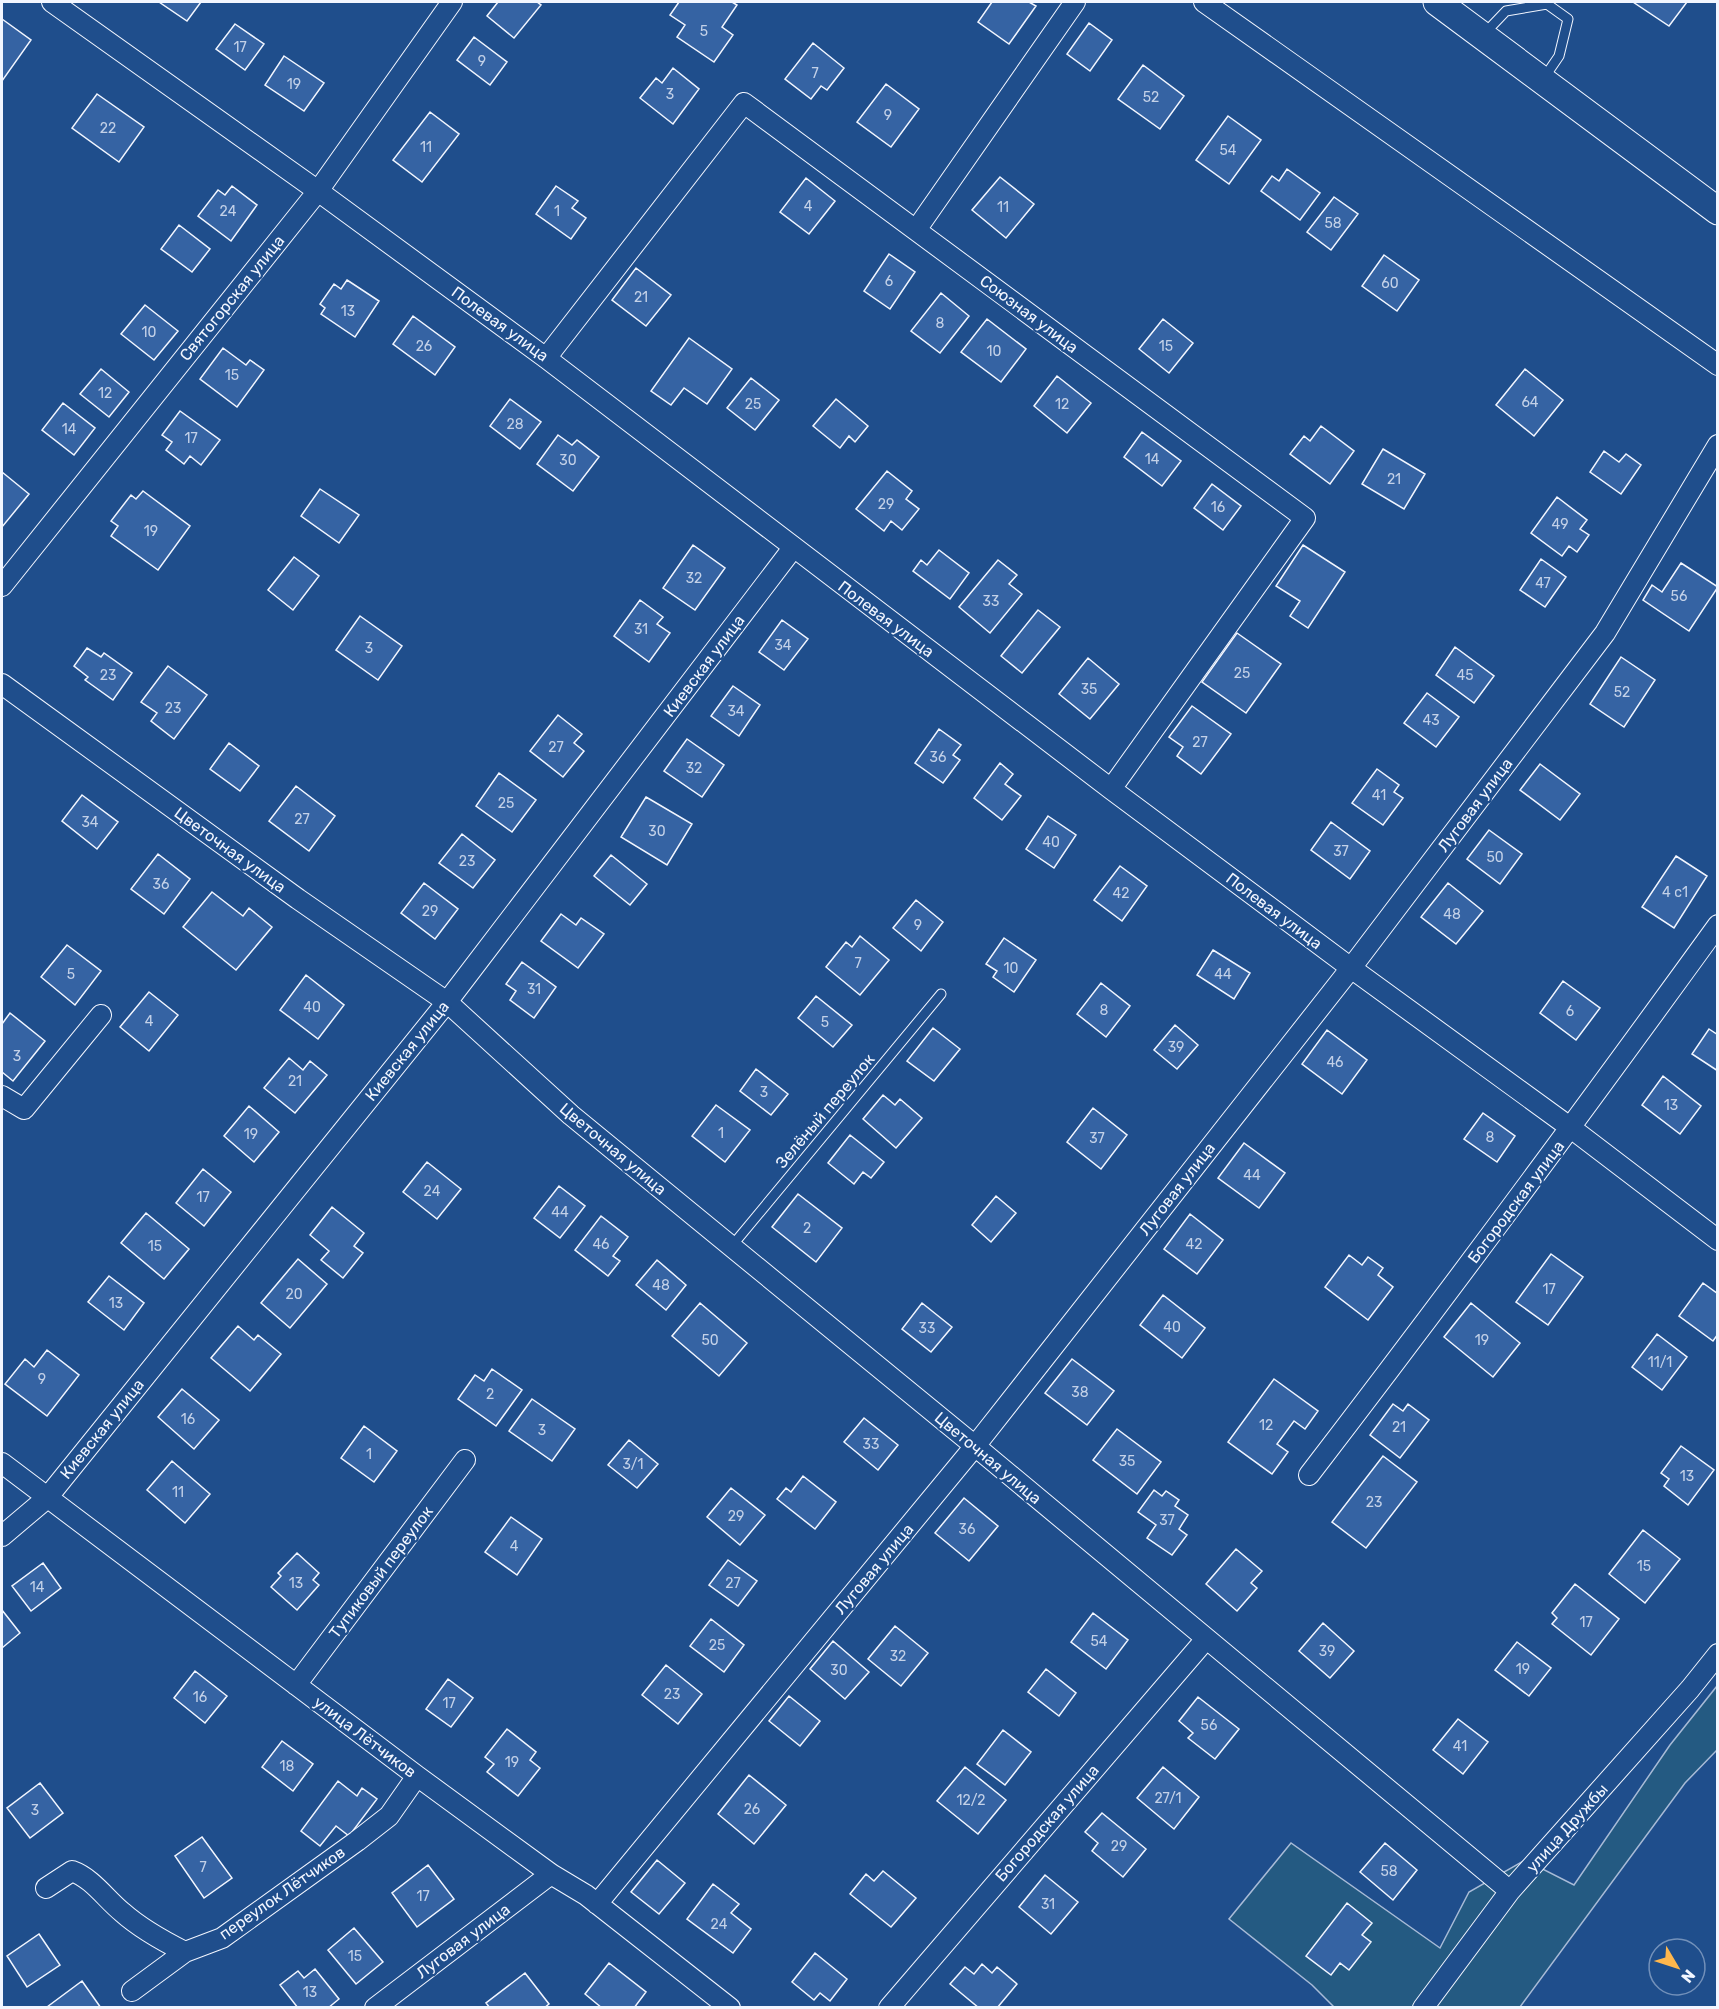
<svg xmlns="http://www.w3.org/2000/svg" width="1719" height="2009" viewBox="0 0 1719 2009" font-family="Rubik,sans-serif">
	<rect width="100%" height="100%" fill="#1f4e8c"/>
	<path fill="#245a82" stroke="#a8bbd7" stroke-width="1.5" d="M1717,1686V1750L1685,1783L1520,2007H1334L1312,1985L1229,1919L1291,1843L1440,1948L1469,1892L1525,1860L1574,1885L1670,1745Z"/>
	<path fill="#3563a3" stroke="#f2f6ff" stroke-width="1.5" d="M159,2H201L187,21Z
		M498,2H537L541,5L514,38L487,16Z
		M679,2H732L737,5L722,27L733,35L714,62L677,37L685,25L670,15Z
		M992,2H1029L1036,6L1009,44L978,22Z
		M1633,2H1687L1669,26Z
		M2,19L31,40L2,81Z
		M1089,23L1112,40L1090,71L1067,54Z
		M235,24L264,44L245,70L216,49Z
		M474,37L507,62L490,85L457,60Z
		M813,43L844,68L827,90L821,86L811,99L785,79Z
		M284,56L324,83L304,111L265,85Z
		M1143,65L1184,96L1160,129L1118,99Z
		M673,68L699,89L673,124L640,98L656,78L662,83Z
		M886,84L919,109L891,147L857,122Z
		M97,94L144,127L119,162L72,128Z
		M430,112L459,134L422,182L393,160Z
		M1228,116L1261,140L1229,184L1196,160Z
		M1287,169L1320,193L1300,220L1261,191L1272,176L1279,181Z
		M1000,177L1034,204L1006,238L972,210Z
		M806,178L835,201L809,234L780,212Z
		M232,186L257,205L231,241L198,216L218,190L225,195Z
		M556,186L578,201L572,208L586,218L571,239L536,214Z
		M1334,197L1358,214L1331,250L1307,232Z
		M179,225L210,249L192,272L161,249Z
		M889,254L915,272L890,309L864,291Z
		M1384,255L1419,280L1397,311L1362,286Z
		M636,268L671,295L646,326L612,300Z
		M347,280L379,301L355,337L321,314L325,308L320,304L334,284L341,289Z
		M941,293L969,316L940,353L911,331Z
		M145,305L178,331L154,360L121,334Z
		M413,316L455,347L435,375L393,344Z
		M987,319L1026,349L1001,382L961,352Z
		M1163,319L1193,343L1169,373L1139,349Z
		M689,338L732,369L707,404L684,388L671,405L651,391Z
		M223,348L246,365L250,360L264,370L237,407L200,379Z
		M101,369L129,392L109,417L80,394Z
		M1525,369L1563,400L1534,436L1496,405Z
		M1057,376L1091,403L1067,433L1034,406Z
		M751,378L779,400L755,430L727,408Z
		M510,399L541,422L520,449L490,426Z
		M836,399L868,426L855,442L849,436L840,448L813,426Z
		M63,403L95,428L74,455L42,430Z
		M180,411L220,440L201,465L190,456L184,464L166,450L172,442L162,435Z
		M1321,426L1354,451L1330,484L1290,454L1304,436L1310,441Z
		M1142,432L1181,461L1162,486L1124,457Z
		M558,435L572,445L577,440L599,457L573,491L537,464Z
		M1383,449L1425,474L1404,509L1362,484Z
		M1604,451L1619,462L1626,454L1641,465L1621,494L1590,472Z
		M887,471L912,491L906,499L919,509L902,530L891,521L884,531L856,509Z
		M2,472L29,494L2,527Z
		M1212,484L1241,506L1223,530L1194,508Z
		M320,489L359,515L339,543L301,516Z
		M143,491L190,526L158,570L111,536L118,526L111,521L131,495L136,499Z
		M1557,497L1587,520L1580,529L1589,535L1577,552L1569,546L1562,556L1531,533Z
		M693,545L725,568L695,610L663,588Z
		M1303,545L1345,572L1308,628L1290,616L1300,601L1276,586Z
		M939,550L969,573L950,599L913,571L921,560L927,565Z
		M294,557L319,576L293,610L268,590Z
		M1541,559L1566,577L1545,607L1520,590Z
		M998,560L1017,575L1009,584L1022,594L990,633L959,607Z
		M1681,563L1718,587L1689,631L1643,600L1652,585L1662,592Z
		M640,600L663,617L657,624L670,633L649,662L614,636Z
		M1038,610L1060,627L1022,673L1001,656Z
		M360,616L402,646L378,680L336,650Z
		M782,620L808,639L784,670L759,652Z
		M1237,633L1281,664L1246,713L1202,682Z
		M1455,647L1494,676L1474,703L1436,675Z
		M87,648L101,657L104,653L132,673L113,700L85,680L88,677L74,666Z
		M1621,657L1655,680L1624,727L1590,704Z
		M1088,658L1119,684L1090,719L1059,694Z
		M168,666L207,695L174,739L151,721L157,713L141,702Z
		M733,686L760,705L739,736L711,716Z
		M1427,693L1459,717L1436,747L1404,723Z
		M1192,706L1231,734L1201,774L1177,756L1183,747L1169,737Z
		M558,715L582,734L574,743L584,751L563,777L530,751Z
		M939,729L961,745L953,755L960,760L943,783L915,763Z
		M687,739L724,765L702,797L664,771Z
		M229,743L259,766L240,791L210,769Z
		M1000,763L1013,774L1005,784L1021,796L1002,820L974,798Z
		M1540,764L1580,794L1560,820L1520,790Z
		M1377,769L1399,785L1394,792L1403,798L1383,825L1352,803Z
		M499,773L536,800L512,832L476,806Z
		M296,786L335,816L309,851L269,821Z
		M82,795L118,822L97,849L62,821Z
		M646,797L692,824L667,865L621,837Z
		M1048,816L1076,835L1054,868L1026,849Z
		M1331,822L1370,851L1350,879L1311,850Z
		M1489,830L1522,854L1500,884L1467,859Z
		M462,834L495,860L473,888L439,863Z
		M158,854L190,879L164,914L131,889Z
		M611,855L647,884L630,905L594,876Z
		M1676,856L1707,876L1674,928L1642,907Z
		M1120,866L1147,886L1122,921L1094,900Z
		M424,883L458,909L435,939L401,913Z
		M1448,883L1483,911L1456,944L1421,917Z
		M212,892L243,916L249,908L272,927L236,970L183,927Z
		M916,900L943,922L921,951L893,928Z
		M561,914L576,925L581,918L604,934L578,968L541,941Z
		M860,936L889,960L860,995L826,967L846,942L852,947Z
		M1004,938L1036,960L1014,992L993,977L997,971L986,964Z
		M67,945L101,971L75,1005L41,977Z
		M1213,950L1250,973L1234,999L1197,975Z
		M522,962L556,987L534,1018L510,1000L516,991L506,984Z
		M306,975L344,1005L318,1039L280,1010Z
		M1563,981L1600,1008L1576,1040L1540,1013Z
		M1101,983L1130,1006L1106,1037L1077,1014Z
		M149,992L178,1015L149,1051L120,1027Z
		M816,996L852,1025L833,1047L798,1018Z
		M10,1013L45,1041L13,1081L2,1072V1024Z
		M1175,1025L1198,1045L1177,1069L1154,1050Z
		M933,1028L960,1049L934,1081L907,1061Z
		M1709,1029L1718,1035V1071L1692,1054Z
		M1327,1030L1367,1060L1342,1094L1302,1064Z
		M289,1058L303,1070L310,1061L327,1075L295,1113L264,1088Z
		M756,1069L788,1094L771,1115L740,1091Z
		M1663,1076L1701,1106L1680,1134L1642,1105Z
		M883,1095L895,1105L900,1099L922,1118L896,1148L863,1119Z
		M716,1105L750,1130L725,1162L692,1136Z
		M249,1106L279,1132L254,1162L224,1136Z
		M1093,1108L1127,1135L1101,1169L1067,1142Z
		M1483,1113L1515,1136L1497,1162L1464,1139Z
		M850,1135L884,1162L871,1178L863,1172L854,1184L828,1163Z
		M1244,1143L1285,1173L1259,1208L1218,1178Z
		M427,1162L461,1189L437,1219L403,1192Z
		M203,1169L231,1192L204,1226L176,1203Z
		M559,1186L585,1206L560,1238L534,1218Z
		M798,1194L842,1228L816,1262L772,1227Z
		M996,1196L1016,1213L991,1242L972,1225Z
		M332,1207L364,1233L354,1246L363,1253L343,1278L321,1260L329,1251L310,1235Z
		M146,1213L189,1249L164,1279L121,1243Z
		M1190,1214L1223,1240L1197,1274L1164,1249Z
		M601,1216L628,1237L613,1256L620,1261L608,1276L575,1250Z
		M1551,1254L1583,1277L1548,1325L1516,1302Z
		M1349,1255L1362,1265L1368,1257L1383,1268L1378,1275L1393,1287L1368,1320L1325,1287Z
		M298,1259L327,1284L290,1328L261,1303Z
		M657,1260L686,1285L666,1310L636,1285Z
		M109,1276L144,1303L124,1330L88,1302Z
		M1703,1283L1718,1294V1334L1713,1341L1679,1316Z
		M1163,1295L1205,1328L1182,1358L1140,1325Z
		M700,1303L747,1343L719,1376L672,1336Z
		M922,1303L952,1327L931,1352L902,1329Z
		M1471,1303L1520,1343L1493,1377L1444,1337Z
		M238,1326L254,1340L258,1335L281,1354L250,1391L211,1358Z
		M1657,1334L1687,1357L1662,1390L1632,1367Z
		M47,1350L79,1375L47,1416L5,1384L25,1359L34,1367Z
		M1072,1359L1114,1391L1087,1425L1045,1393Z
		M492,1369L522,1390L496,1426L458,1399L475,1375L484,1381Z
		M1274,1379L1318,1411L1305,1429L1294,1421L1277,1444L1288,1452L1272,1474L1228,1442Z
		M182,1389L219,1420L194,1449L158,1417Z
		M532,1399L575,1429L552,1461L509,1431Z
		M1393,1404L1403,1411L1408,1404L1429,1420L1400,1458L1370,1435Z
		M864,1418L898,1445L878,1470L844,1442Z
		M364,1426L397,1451L374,1482L341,1458Z
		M1117,1429L1161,1462L1137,1494L1093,1460Z
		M629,1440L658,1464L637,1488L608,1465Z
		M1681,1446L1714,1470L1688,1505L1664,1486L1669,1479L1661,1473Z
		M1383,1456L1417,1482L1366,1548L1332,1522Z
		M172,1461L210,1494L185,1523L147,1490Z
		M803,1476L836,1502L815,1529L777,1499L786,1488L791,1492Z
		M731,1488L765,1515L740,1545L707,1517Z
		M1154,1490L1162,1496L1166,1491L1179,1500L1175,1506L1188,1515L1179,1529L1187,1535L1172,1555L1147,1538L1156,1525L1138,1512Z
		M964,1498L998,1526L969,1561L935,1533Z
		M511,1517L542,1539L517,1575L485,1552Z
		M1643,1530L1680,1559L1645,1603L1609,1574Z
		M1236,1549L1262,1571L1251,1583L1257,1588L1237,1611L1206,1584Z
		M297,1553L319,1573L313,1580L319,1585L297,1610L271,1587L281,1576L278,1573Z
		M728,1560L757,1581L738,1606L709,1585Z
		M43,1563L61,1588L31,1611L12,1586Z
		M1575,1584L1619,1619L1591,1655L1552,1624L1557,1618L1552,1613Z
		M2,1610L20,1633L2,1648Z
		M1093,1613L1128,1640L1106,1669L1071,1642Z
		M711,1619L744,1645L724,1672L690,1646Z
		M1323,1623L1354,1651L1330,1678L1299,1651Z
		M895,1626L928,1653L901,1686L868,1659Z
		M833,1641L869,1672L845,1699L810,1669Z
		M1517,1642L1551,1668L1529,1696L1495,1670Z
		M666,1665L702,1694L678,1724L642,1695Z
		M1046,1669L1076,1693L1059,1716L1028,1692Z
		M195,1671L227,1696L205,1723L174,1698Z
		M448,1679L473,1698L451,1727L426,1709Z
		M789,1696L820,1721L800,1746L769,1721Z
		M1198,1697L1239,1729L1215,1759L1188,1738L1193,1733L1179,1721Z
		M1458,1719L1488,1742L1463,1774L1433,1750Z
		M507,1729L536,1752L530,1760L540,1768L518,1796L487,1772L494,1764L485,1757Z
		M1003,1730L1031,1752L1005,1785L977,1764Z
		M282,1741L313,1764L293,1791L262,1767Z
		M965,1767L1006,1800L978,1834L937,1801Z
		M1163,1767L1199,1797L1174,1829L1137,1798Z
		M749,1775L786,1805L754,1844L718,1814Z
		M338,1781L357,1796L362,1788L377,1799L349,1836L336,1826L320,1846L301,1831Z
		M40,1783L63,1813L30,1838L7,1808Z
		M1102,1813L1146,1849L1123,1877L1092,1851L1098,1843L1085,1832Z
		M202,1837L232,1878L204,1898L175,1856Z
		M1385,1843L1417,1870L1393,1900L1360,1872Z
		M657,1860L685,1883L659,1914L631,1892Z
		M428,1865L454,1899L417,1927L392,1893Z
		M883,1871L916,1898L891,1927L850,1894L866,1874L874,1881Z
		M1045,1875L1078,1902L1051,1934L1019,1907Z
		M713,1884L739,1904L731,1913L751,1929L733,1953L687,1919Z
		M1347,1903L1372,1923L1362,1935L1371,1942L1349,1970L1340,1963L1331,1975L1306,1956Z
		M354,1928L383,1962L356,1984L328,1950Z
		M39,1934L60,1965L27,1987L7,1956Z
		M815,1953L847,1979L830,2001L820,1993L814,2000L792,1982Z
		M609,1963L646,1992L634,2008H602L585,1994Z
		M982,1964L992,1973L997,1967L1017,1984L997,2008H979L950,1984L965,1967L974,1974Z
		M315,1969L339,1999L328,2008H298L280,1985L298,1971L304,1978Z
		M525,1973L549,2004L544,2008H490L486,2003Z
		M82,1981L101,2008L47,2007Z"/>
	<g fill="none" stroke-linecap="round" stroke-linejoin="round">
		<defs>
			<path id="service" d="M1485,33L1506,11L1547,4L1568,19L1559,56L1544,78
				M731,1247L941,994"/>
			<path id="minor" d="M52,2L318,191L546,358L1111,789L1351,968L1571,1128L1718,1240
				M1204,2L1718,365
				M916,230L1075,2
				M546,358L744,103L1305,518L1111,789
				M2,586L318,191L452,2
				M2,684L298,899L447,1002L571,1115L975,1446L1510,1891
				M2,1096L24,1109L101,1015
				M2,1463L417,1776L551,1874L586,1895L730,2008
				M1309,1475C1448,1294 1584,1110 1718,925
				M2,1536L47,1498L447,1002L793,548
				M296,1685L465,1460
				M46,1888L72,1871C92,1878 106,1899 122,1912C141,1929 163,1941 185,1952
				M597,1904L975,1446L1351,968L1605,633L1718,445
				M132,1991L185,1952L222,1938L357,1841L389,1816L417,1776
				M375,2008L551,1874
				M889,2008L1206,1639
				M1423,2008L1510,1891L1690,1689L1718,1654"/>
			<path id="secondary" d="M1437,2L1718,211"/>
		</defs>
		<use href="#service" stroke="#f2f6ff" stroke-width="11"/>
		<use href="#minor" stroke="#f2f6ff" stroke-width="22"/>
		<use href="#secondary" stroke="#f2f6ff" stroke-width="29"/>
		<use href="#service" stroke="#1f4e8c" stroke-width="9"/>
		<use href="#minor" stroke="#1f4e8c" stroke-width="20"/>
		<use href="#secondary" stroke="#1f4e8c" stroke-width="27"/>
	</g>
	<g text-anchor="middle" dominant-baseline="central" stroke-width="4.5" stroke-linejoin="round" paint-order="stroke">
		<g font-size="14" fill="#c3d1e8">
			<text x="704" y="31">5</text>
			<text x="240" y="47">17</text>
			<text x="482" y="61">9</text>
			<text x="815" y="73">7</text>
			<text x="294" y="84">19</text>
			<text x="670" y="94">3</text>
			<text x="1151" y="97">52</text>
			<text x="888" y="115">9</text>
			<text x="108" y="128">22</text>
			<text x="426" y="147">11</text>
			<text x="1228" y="150">54</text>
			<text x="808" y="206">4</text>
			<text x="1003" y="207">11</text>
			<text x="228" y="211">24</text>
			<text x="557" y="211">1</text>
			<text x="1333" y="223">58</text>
			<text x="889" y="281">6</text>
			<text x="1390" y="283">60</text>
			<text x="641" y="297">21</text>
			<text x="348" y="311">13</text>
			<text x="940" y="323">8</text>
			<text x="149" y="332">10</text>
			<text x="424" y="346">26</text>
			<text x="1166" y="346">15</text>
			<text x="994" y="351">10</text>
			<text x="232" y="375">15</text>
			<text x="105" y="393">12</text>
			<text x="1530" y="402">64</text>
			<text x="753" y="404">25</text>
			<text x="1062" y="404">12</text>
			<text x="515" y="424">28</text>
			<text x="69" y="429">14</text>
			<text x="191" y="438">17</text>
			<text x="1152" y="459">14</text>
			<text x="568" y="460">30</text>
			<text x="1394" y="479">21</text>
			<text x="886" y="504">29</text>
			<text x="1218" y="507">16</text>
			<text x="1560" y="524">49</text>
			<text x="151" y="531">19</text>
			<text x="694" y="578">32</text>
			<text x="1543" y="583">47</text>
			<text x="1679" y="596">56</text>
			<text x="991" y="601">33</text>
			<text x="641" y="629">31</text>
			<text x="783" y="645">34</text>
			<text x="369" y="648">3</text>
			<text x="1242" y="673">25</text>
			<text x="108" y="675">23</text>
			<text x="1465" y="675">45</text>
			<text x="1089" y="689">35</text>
			<text x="1622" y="692">52</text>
			<text x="173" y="708">23</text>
			<text x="736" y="711">34</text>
			<text x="1431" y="720">43</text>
			<text x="1200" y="742">27</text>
			<text x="556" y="747">27</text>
			<text x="938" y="757">36</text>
			<text x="694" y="768">32</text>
			<text x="1379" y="795">41</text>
			<text x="506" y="803">25</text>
			<text x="302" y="819">27</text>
			<text x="90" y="822">34</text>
			<text x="657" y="831">30</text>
			<text x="1051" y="842">40</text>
			<text x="1341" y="851">37</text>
			<text x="1495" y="857">50</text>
			<text x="467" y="861">23</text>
			<text x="161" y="884">36</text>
			<text x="1675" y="892">4 с1</text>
			<text x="1121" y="893">42</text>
			<text x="430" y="911">29</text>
			<text x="1452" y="914">48</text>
			<text x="918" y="925">9</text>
			<text x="858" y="963">7</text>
			<text x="1011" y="968">10</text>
			<text x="71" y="974">5</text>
			<text x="1223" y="974">44</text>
			<text x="534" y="989">31</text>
			<text x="312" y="1007">40</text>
			<text x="1104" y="1010">8</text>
			<text x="1570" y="1011">6</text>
			<text x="149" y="1021">4</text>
			<text x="825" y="1022">5</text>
			<text x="1176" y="1047">39</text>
			<text x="17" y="1056">3</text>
			<text x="1335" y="1062">46</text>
			<text x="295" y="1081">21</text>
			<text x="764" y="1092">3</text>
			<text x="1671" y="1105">13</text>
			<text x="721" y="1133">1</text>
			<text x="251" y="1134">19</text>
			<text x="1490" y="1137">8</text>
			<text x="1097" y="1138">37</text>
			<text x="1252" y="1175">44</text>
			<text x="432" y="1191">24</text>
			<text x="203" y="1197">17</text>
			<text x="560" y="1212">44</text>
			<text x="807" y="1228">2</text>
			<text x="601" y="1244">46</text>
			<text x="1194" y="1244">42</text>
			<text x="155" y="1246">15</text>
			<text x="661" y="1285">48</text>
			<text x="1549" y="1289">17</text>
			<text x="294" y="1294">20</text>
			<text x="116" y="1303">13</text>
			<text x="1172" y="1327">40</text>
			<text x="927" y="1328">33</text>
			<text x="710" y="1340">50</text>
			<text x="1482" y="1340">19</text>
			<text x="1660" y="1362">11/1</text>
			<text x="42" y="1379">9</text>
			<text x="1080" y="1392">38</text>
			<text x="490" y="1394">2</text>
			<text x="188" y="1419">16</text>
			<text x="1266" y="1425">12</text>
			<text x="1399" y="1427">21</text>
			<text x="542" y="1430">3</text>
			<text x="871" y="1444">33</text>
			<text x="369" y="1454">1</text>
			<text x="1127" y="1461">35</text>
			<text x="633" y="1464">3/1</text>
			<text x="1687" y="1476">13</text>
			<text x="178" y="1492">11</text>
			<text x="1374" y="1502">23</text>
			<text x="736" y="1516">29</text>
			<text x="1167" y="1520">37</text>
			<text x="967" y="1529">36</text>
			<text x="514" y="1546">4</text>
			<text x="1644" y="1566">15</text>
			<text x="296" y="1583">13</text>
			<text x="733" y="1583">27</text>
			<text x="37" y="1587">14</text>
			<text x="1586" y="1622">17</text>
			<text x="1099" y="1641">54</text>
			<text x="717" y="1645">25</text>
			<text x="1327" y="1651">39</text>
			<text x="898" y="1656">32</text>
			<text x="1523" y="1669">19</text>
			<text x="839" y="1670">30</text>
			<text x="672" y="1694">23</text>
			<text x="200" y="1697">16</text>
			<text x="449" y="1703">17</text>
			<text x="1209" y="1725">56</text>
			<text x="1460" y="1746">41</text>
			<text x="512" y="1762">19</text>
			<text x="287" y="1766">18</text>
			<text x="1168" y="1798">27/1</text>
			<text x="971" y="1800">12/2</text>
			<text x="752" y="1809">26</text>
			<text x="35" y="1810">3</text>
			<text x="1119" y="1846">29</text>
			<text x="203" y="1867">7</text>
			<text x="1389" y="1871">58</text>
			<text x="423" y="1896">17</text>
			<text x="1048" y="1904">31</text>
			<text x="719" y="1924">24</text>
			<text x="355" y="1956">15</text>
			<text x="310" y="1992">13</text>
		</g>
		<g font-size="16" fill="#f2f6ff" stroke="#1f4e8c">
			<text transform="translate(232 298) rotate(-51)">Святогорская улица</text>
			<text transform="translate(1029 314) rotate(37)">Союзная улица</text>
			<text transform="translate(500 324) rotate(36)">Полевая улица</text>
			<text transform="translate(886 619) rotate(37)">Полевая улица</text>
			<text transform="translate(704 666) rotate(-53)">Киевская улица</text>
			<text transform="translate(1475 805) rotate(-53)">Луговая улица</text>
			<text transform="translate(230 850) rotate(36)">Цветочная улица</text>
			<text transform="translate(1274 911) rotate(37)">Полевая улица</text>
			<text transform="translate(407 1051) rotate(-51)">Киевская улица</text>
			<text transform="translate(825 1111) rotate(-50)">Зелёный переулок</text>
			<text transform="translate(613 1149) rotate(40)">Цветочная улица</text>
			<text transform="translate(1177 1189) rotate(-52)">Луговая улица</text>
			<text transform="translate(1516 1202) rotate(-53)">Богородская улица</text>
			<text transform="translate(102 1429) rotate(-51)">Киевская улица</text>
			<text transform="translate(988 1458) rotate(40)">Цветочная улица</text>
			<text transform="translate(874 1569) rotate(-50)">Луговая улица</text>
			<text transform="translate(381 1572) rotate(-53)">Тупиковый переулок</text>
			<text transform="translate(365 1737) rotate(37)">улица Лётчиков</text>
			<text transform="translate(1047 1823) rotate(-49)">Богородская улица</text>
			<text transform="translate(1567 1828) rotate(-48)">улица Дружбы</text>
			<text transform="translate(282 1893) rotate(-35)">переулок Лётчиков</text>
			<text transform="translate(463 1941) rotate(-37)">Луговая улица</text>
		</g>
	</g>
	<rect width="1719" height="2009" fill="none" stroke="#f2f6ff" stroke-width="6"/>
	<g transform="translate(1677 1967) rotate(129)"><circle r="28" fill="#1f4e8c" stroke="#7391ba" stroke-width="1.5"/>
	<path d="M0-4.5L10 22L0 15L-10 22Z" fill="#ffb74d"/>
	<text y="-9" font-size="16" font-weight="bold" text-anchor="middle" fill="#f2f6ff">N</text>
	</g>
</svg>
